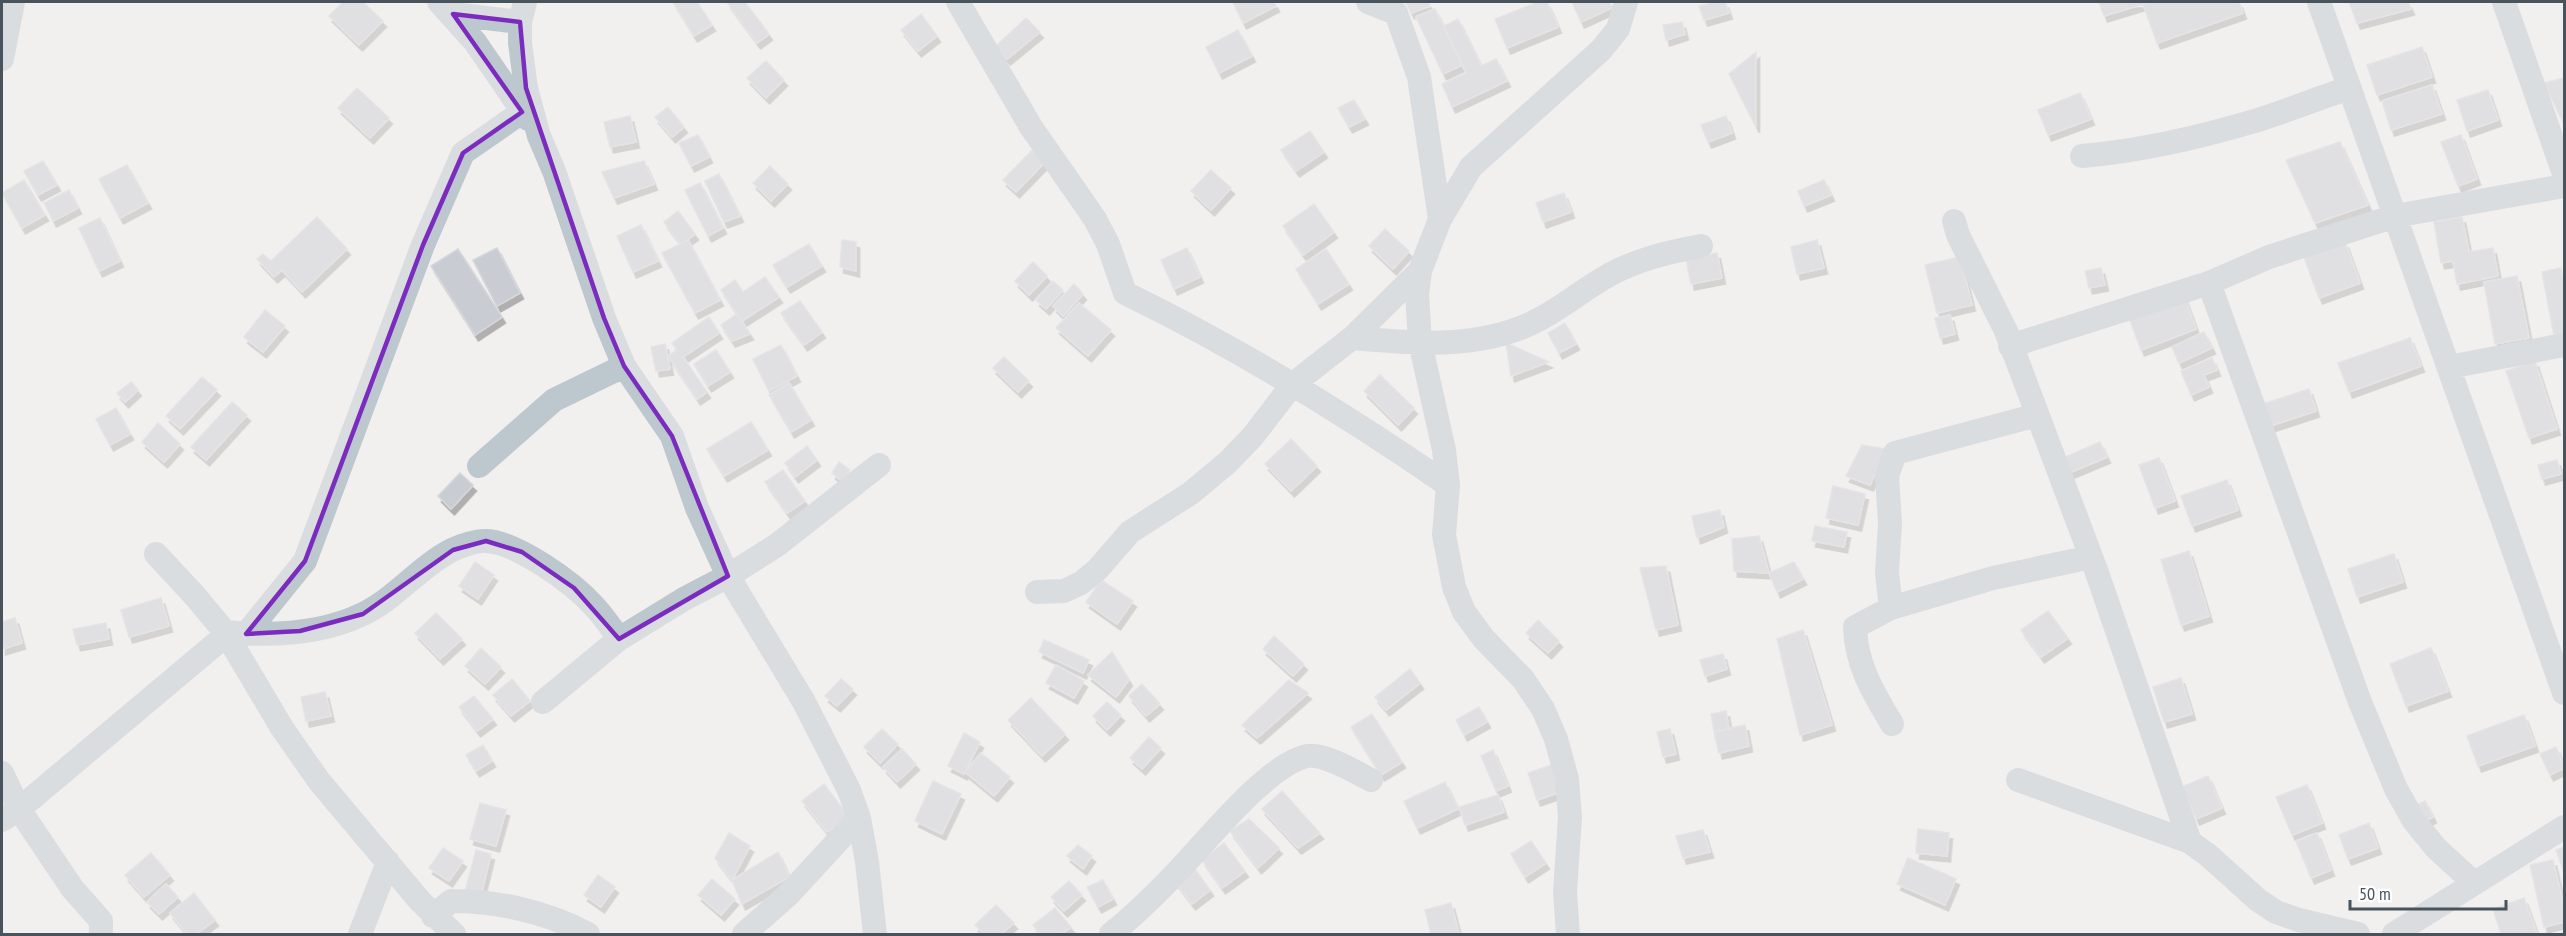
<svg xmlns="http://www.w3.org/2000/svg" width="2566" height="936" viewBox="0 0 2566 936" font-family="'PT Sans Narrow',sans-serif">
	<defs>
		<filter id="shadow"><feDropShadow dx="3.5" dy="6" stdDeviation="0" flood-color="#0004"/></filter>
	</defs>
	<rect width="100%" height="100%" fill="#f2efef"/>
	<path fill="#c9ccd2" stroke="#d3d6db" stroke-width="1.5" filter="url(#shadow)" d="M343,2H363L383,21L359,45L329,16Z
		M673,2H697L712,25L694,36Z
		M727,2H745L769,34L757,43Z
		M1233,2H1274L1276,6L1243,23Z
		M1406,2H1428L1430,6L1411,13Z
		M1538,2H1547L1558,27L1507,48L1495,19Z
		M1572,2H1609L1612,8L1581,22Z
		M1717,2H1725L1729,13L1704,20L1699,6Z
		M2099,2H2150L2104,16Z
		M2151,2H2239L2243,13L2157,43L2143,4Z
		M2349,2H2408L2411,9L2357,23Z
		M1435,9L1462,65L1443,74L1416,17Z
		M921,14L937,36L918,51L901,30Z
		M1026,18L1040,32L1007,59L995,47Z
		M1458,19L1481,66L1496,59L1507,81L1452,107L1442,84L1466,73L1444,26Z
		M1682,22L1685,34L1666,40L1663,25Z
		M1238,30L1252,56L1219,73L1206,47Z
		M2422,47L2432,77L2377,95L2367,65Z
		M1756,52V127L1729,74Z
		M766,61L784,80L766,98L747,78Z
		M2564,78V124L2544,83Z
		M2432,85L2442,114L2391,130L2382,101Z
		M357,88L389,118L370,138L338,108Z
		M2488,90L2498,120L2467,131L2457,100Z
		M2080,93L2091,119L2048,135L2038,110Z
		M1354,100L1365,119L1349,127L1338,108Z
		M668,107L684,127L672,137L655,117Z
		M630,116L636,142L610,147L604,122Z
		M1726,116L1732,133L1708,142L1701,125Z
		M1310,131L1324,152L1296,171L1281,150Z
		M698,135L709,157L691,166L679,143Z
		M2461,135L2477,179L2458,186L2441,142Z
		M2340,142L2368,205L2315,223L2286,160Z
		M1032,150L1044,163L1016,192L1003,180Z
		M43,161L57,185L38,195L24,171Z
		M644,161L654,184L614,198L602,172Z
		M127,165L148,203L120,218L99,179Z
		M770,166L788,184L771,201L753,183Z
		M1211,170L1231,188L1211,210L1191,191Z
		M719,174L740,216L724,222L705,181Z
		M24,180L45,215L22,228L2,193Z
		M1824,180L1831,195L1804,206L1798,191Z
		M700,183L723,228L708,236L685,190Z
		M69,190L78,208L53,221L44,203Z
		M1564,193L1571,212L1543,222L1536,203Z
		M1314,204L1334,232L1303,255L1283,226Z
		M678,211L695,234L681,244L664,222Z
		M317,217L347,249L302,292L282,270L274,277L257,259L263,254L271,261Z
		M2462,217L2469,252L2493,248L2498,276L2457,284L2453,261L2441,263L2434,222Z
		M100,218L120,261L99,271L79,228Z
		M641,225L658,261L633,272L617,236Z
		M1385,229L1409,251L1393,269L1369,246Z
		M688,240L720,300L695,313L662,253Z
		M842,240L856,242V271L840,267Z
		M1817,240L1824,268L1797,274L1791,247Z
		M2345,242L2360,283L2319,298L2304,257Z
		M809,244L822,266L787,287L773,265Z
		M497,248L520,293L497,306L473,260Z
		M1187,248L1200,277L1174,289L1161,260Z
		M458,249L502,317L475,335L431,266Z
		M1326,249L1349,284L1318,304L1296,269Z
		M1717,253L1722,278L1691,284L1686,259Z
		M1960,257L1972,305L1937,313L1925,265Z
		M1033,262L1047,276L1029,295L1015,281Z
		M2101,268L2105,285L2089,288L2085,271Z
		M2561,268L2564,285V334L2554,336L2542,272Z
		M2517,276L2529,338L2495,344L2484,282Z
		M765,277L779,297L742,321L721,290L735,280L743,292Z
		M1053,281L1063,290L1046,309L1036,300Z
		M1074,284L1083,294L1063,316L1053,306Z
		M2184,296L2196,329L2141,350L2129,318Z
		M800,301L822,332L804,345L781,313Z
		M1079,303L1111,330L1088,356L1056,328Z
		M265,310L285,326L263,352L244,337Z
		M737,314L750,334L732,341L721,325Z
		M1950,315L1955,334L1940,338L1935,318Z
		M709,317L719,333L683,357L707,392L697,399L668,356L677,350L672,343Z
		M1565,323L1576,344L1559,353L1548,333Z
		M2204,332L2212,348L2179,363L2172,347Z
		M2410,338L2421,366L2349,392L2338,363Z
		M1506,343L1549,362L1511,376Z
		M665,344L670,369L656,371L651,347Z
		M781,345L797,376L769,391L753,359Z
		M716,350L730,372L708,386L694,364Z
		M1004,357L1029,381L1018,392L993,368Z
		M2212,358L2217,370L2204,375L2209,387L2191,395L2181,371Z
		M2535,361L2557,429L2529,438L2506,371Z
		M1380,375L1414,408L1398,425L1364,391Z
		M202,377L217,390L180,429L166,416Z
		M131,382L138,390L125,402L117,393Z
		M789,383L811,420L791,432L769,395Z
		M2309,389L2316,411L2270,426L2263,404Z
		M232,402L247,415L206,460L191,447Z
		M116,408L130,434L110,445L96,419Z
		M751,422L768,450L724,476L707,449Z
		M158,423L180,444L164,462L142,442Z
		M1291,439L1317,466L1291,491L1265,464Z
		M2100,442L2107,457L2069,473L2063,458Z
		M1862,445L1886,449L1870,485L1846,476Z
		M807,446L817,460L795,477L785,463Z
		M2159,458L2175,501L2155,508L2139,465Z
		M2557,460L2561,474L2542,479L2538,465Z
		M839,462L850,470L842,481L832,473Z
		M783,470L805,501L787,513L765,482Z
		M460,473L473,485L451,509L438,496Z
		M2227,480L2238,510L2192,526L2181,496Z
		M1833,486L1865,494L1858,525L1826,518Z
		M1720,510L1724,527L1697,538L1692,516Z
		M1815,526L1847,532L1844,547L1812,541Z
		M1759,536L1769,573L1734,571L1732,539Z
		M2189,551L2209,616L2181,625L2161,560Z
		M2394,554L2403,582L2357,597L2348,569Z
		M475,562L494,575L478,599L459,586Z
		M1794,562L1803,579L1777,592L1769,573Z
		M1666,566L1678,625L1656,630L1640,568Z
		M1101,580L1133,601L1117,624L1086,602Z
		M161,598L169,626L129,637L121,610Z
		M2048,611L2068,638L2041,657L2021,630Z
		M436,613L462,639L440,659L415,633Z
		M15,618L22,643L2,649V622Z
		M1538,620L1559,641L1548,653L1526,633Z
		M106,623L109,639L77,645L73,629Z
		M1803,630L1832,725L1800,735L1777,639Z
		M1274,636L1304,664L1293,676L1263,649Z
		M1044,640L1089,660L1083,673L1039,652Z
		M481,648L501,667L485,684L465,666Z
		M2431,648L2448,691L2406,706L2390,664Z
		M1112,652L1129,680L1116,697L1088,675Z
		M1723,654L1727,669L1705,676L1700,660Z
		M1056,665L1084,681L1074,698L1046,683Z
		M1410,669L1420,683L1386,710L1375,697Z
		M2181,678L2192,714L2164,722L2153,687Z
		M512,679L530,701L511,716L493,695Z
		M841,679L853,689L837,706L825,696Z
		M1289,680L1308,693L1257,738L1242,725Z
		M1142,684L1160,704L1146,716L1129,696Z
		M325,692L331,716L306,721L301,697Z
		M474,696L493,719L477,731L459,707Z
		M1031,698L1065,734L1042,756L1008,720Z
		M1107,702L1121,715L1107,730L1093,716Z
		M1479,707L1487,722L1464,735L1456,720Z
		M1726,711L1729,729L1714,731L1711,714Z
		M1372,714L1402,762L1381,775L1351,727Z
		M2524,715L2535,746L2478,766L2467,736Z
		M1745,725L1749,746L1719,753L1714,732Z
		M882,729L898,744L880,763L864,747Z
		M1670,729L1676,754L1663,757L1657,732Z
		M964,733L980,742L964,774L948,766Z
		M1149,737L1161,748L1142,769L1130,758Z
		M483,745L492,761L476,771L466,755Z
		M2556,747L2564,768L2550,775L2540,754Z
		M902,749L916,764L897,782L883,767Z
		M1493,750L1508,786L1496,791L1481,756Z
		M981,753L1010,777L994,796L965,772Z
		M1554,764L1563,791L1537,800L1528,773Z
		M2208,776L2222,808L2196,819L2182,787Z
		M933,781L961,794L942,834L915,821Z
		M1445,782L1458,809L1417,828L1404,801Z
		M824,784L848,816L827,832L802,801Z
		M2307,785L2322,823L2292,835L2276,797Z
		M1282,791L1320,833L1298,848L1262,809Z
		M1498,795L1504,812L1465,825L1459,807Z
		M2425,801L2433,817L2419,824L2411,808Z
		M480,803L506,810L496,846L470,839Z
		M1249,819L1279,848L1258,868L1230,831Z
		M2369,823L2378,848L2348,859L2339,835Z
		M1918,829L1949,833L1947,856L1916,853Z
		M1703,830L1710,852L1683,858L1676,836Z
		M729,833L750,846L732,880L715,858Z
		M2317,833L2331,870L2311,878L2296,841Z
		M1531,841L1546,863L1525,877L1511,854Z
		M1224,843L1245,871L1222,888L1202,860Z
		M1078,845L1092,856L1083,869L1067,856Z
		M2564,847V873L2556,850Z
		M443,848L463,861L449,881L429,868Z
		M476,850L491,854L480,899L464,895Z
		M778,852L789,877L742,904L732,880Z
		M151,853L170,875L144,897L125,875Z
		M1908,858L1956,879L1945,905L1897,884Z
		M2553,860L2564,907V922L2544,927L2530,865Z
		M1193,866L1210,890L1192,904L1174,880Z
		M598,875L615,887L601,907L584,895Z
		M712,879L735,899L721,915L698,895Z
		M1103,880L1113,899L1098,907L1087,887Z
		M1069,881L1082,895L1064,911L1051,897Z
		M166,884L178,897L159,914L147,902Z
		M194,893L215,920L196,934H187L170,913Z
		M2524,898L2537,934H2501L2493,909Z
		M1451,903L1459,934H1431L1425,910Z
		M996,905L1014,923L1001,934H984L975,925Z
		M1055,908L1071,927L1061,934H1040L1033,925Z"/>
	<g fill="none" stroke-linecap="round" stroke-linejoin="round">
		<path stroke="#bdc7ce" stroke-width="24" d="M439,2L475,42L528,119
			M525,2L520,22V43L526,88L539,136L554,171L604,318L624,366L672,436L697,508L728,576L804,702L849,790L859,818L867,862L875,934
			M958,2L1031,127L1095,219L1108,244L1125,293C1238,348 1345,414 1448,485
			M1368,2L1396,13L1419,77L1440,219
			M2319,2L2564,693
			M2504,2L2564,174
			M453,14L520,22
			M2,59L13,2
			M2082,156C2141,151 2201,137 2258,120C2289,110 2319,98 2349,88
			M1954,221L1958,235L2006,331L2096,570L2190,842
			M2209,283L2360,702L2396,789L2414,821L2436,848L2474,883
			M1352,338C1410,343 1468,349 1523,327C1555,314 1580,291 1609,275C1638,259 1669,252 1701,246
			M2010,346L2209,283L2269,257L2395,216L2564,186
			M2449,367L2564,345
			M479,466L554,400L624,366
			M156,554L195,596L225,632L282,728L319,781L420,901L454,934
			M1037,592L1064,591L1081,583L1097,570L1130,532L1191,493L1228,462L1253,436L1293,384L1352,338L1420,271
			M1891,608L1993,578L2091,557
			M246,634L305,561L423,245L463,153L522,112
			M543,702L619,639L684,599L728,576L777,545L879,465
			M1892,724C1873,692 1856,665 1855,627L1891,608L1887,573L1890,523L1887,476L1895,453L2037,415
			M2,773L19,809L72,888L101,921V934
			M2018,780L2190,842L2208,855L2258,900L2276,912L2299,920L2358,934
			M2,820L19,809L219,641L225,632C269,636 322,634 363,614C396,598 419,567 452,550C460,546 478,540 487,541C518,543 573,583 594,606C603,616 611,627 619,639
			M433,916L451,901C498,901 547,912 588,934
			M360,934L388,862
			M744,934L788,895L859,818
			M1111,934C1135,915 1157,893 1178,871C1207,841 1268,764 1307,756C1325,753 1355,772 1371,780
			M1568,934L1565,892L1570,817L1567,779L1556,739L1543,709L1523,679L1484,639L1464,612L1454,587L1444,535L1448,485L1444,450L1420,342L1417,294L1420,271L1440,219L1471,167L1601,50L1618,29L1626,2
			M2394,934L2564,827"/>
	</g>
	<path d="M0 0H2566V936H0ZM453,14L520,22L526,88L604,318L624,366L672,436L728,576L619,639L574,588L522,552L486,541L453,550L363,614L300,631L246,634L305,561L423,245L463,153L522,112Z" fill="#f2efef" fill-opacity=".55" fill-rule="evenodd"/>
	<path fill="none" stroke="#7b2cbf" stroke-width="4.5" stroke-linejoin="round" d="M453,14L520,22L526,88L604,318L624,366L672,436L728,576L619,639L574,588L522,552L486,541L453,550L363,614L300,631L246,634L305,561L423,245L463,153L522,112Z"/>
	<rect width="2566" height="936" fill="none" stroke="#47545d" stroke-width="6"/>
	<path d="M2350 900v9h156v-9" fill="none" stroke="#47545d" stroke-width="3"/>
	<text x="2359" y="900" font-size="18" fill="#47545d" stroke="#ffffff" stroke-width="4.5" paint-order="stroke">50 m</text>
</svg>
